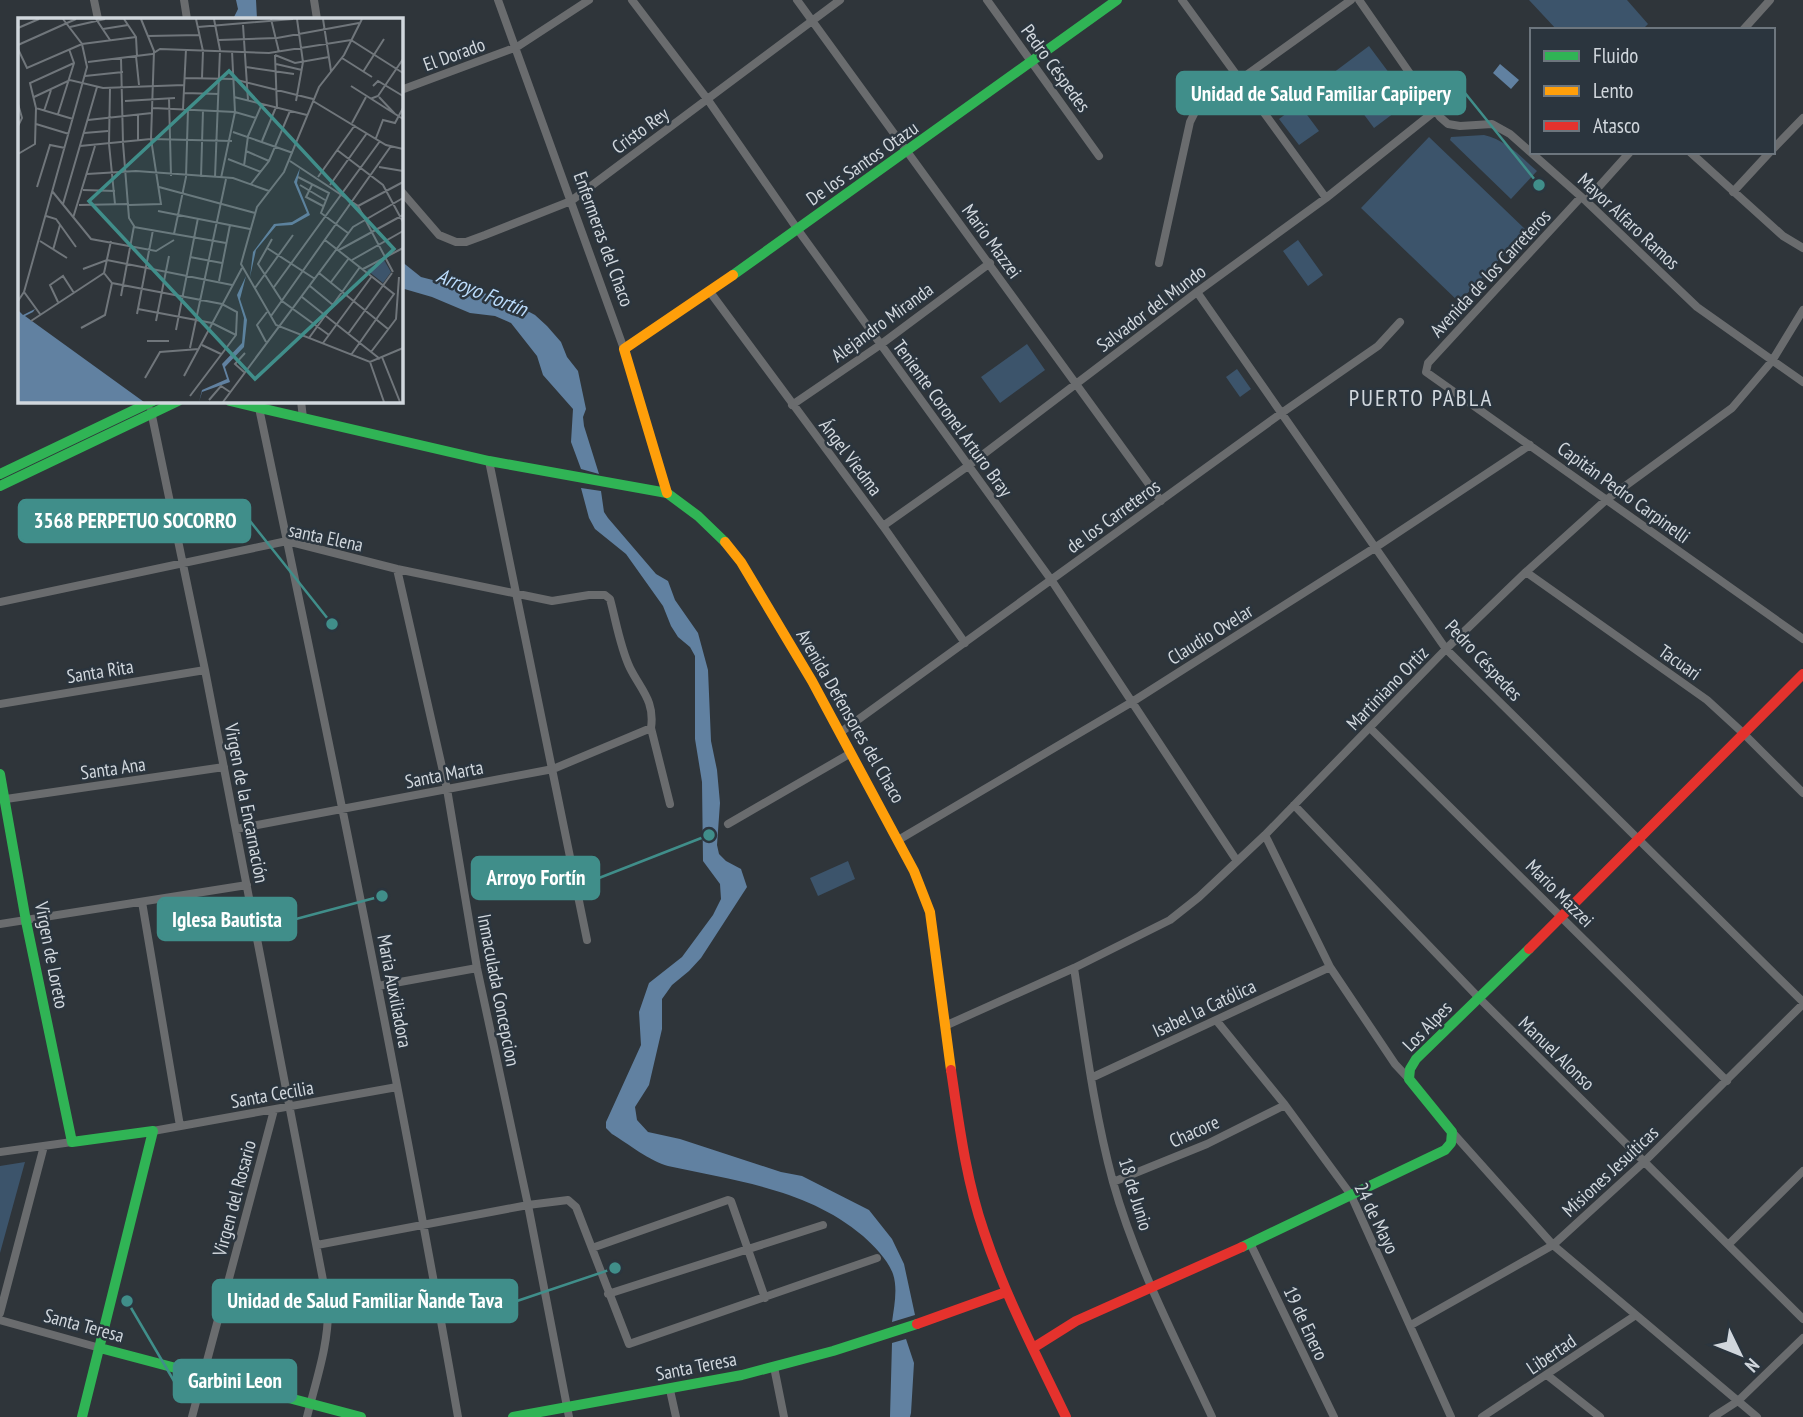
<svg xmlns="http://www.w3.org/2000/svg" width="1803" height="1417" viewBox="0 0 1803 1417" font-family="'PT Sans Narrow',sans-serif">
	<rect width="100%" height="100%" fill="#2f353a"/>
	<path fill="#3c546b" d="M1529,0H1627L1648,24L1642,30H1557Z
		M1369,46L1410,101L1374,128L1333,73Z
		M1299,104L1319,131L1299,145L1279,119Z
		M1484,135C1506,140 1520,156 1537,171L1511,199L1450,140L1451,137Z
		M1429,137L1527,231L1459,302L1361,208Z
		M1298,240L1323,275L1308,286L1283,251Z
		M1027,344L1045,370L1000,403L981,377Z
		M1237,369L1251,389L1240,397L1226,377Z
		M848,861L855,879L818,896L810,878Z
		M25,1162L0,1253V1166Z"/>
	<path fill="#6181a1" d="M236,0H256L257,19H233L238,9Z
		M1500,64L1519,80L1511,89L1493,73Z
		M401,261L421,277L491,295L520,307L535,315L547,326L561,342L567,357L578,371L586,409L583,417L584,426L599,474L581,469L571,442L573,409L543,375L537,356L511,323L495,316L470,313L432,297L401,288Z
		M581,488L601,491L604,512L608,518L656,574L668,581L675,600L698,633L708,670L711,741L717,770L720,803L717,845L719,854L726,861L741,869L747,887L701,958L689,971L672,985L662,999V1029L649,1085L635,1107L637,1120L648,1132L680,1139L781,1172L802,1176L869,1210L892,1239L904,1264L915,1315L892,1322C894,1307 898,1289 893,1274C888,1260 874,1246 863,1236C808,1189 736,1181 668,1166C651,1162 627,1143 612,1134L606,1128V1122L641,1045L639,1012L649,983L682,957L713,915L721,899L720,884L703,861L702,782L695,739V656L690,647L678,637L671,626L663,606L626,554L595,529L589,518Z
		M906,1339L914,1363L911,1413L910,1417H890L892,1343Z"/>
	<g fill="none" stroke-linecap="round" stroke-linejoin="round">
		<path stroke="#6a6c6e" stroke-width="8" d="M94,0L98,19
			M184,0L187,19
			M314,0L317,19
			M498,0L624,349
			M632,0L708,100L798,230L1052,581L1237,861
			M797,0L1161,501
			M987,0L1099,156
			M1182,0L1326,198
			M1359,0L1440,117L1448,124L1460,126L1492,124L1510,134L1586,201L1697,307L1803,382
			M1743,30L1770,0
			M401,90L517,47L589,0
			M1773,149L1803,118
			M1690,152L1783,236L1803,248
			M401,191L439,235L456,242H466L485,235L571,201L840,0
			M1733,192L1770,152
			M1581,197L1428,363L1426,372L1803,639
			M1586,201L1630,152
			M1159,263L1190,122L1195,112L1351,0
			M710,292L883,526L965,643
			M1197,292L1446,649L1803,1002
			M301,401L303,418
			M792,405L880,345L990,263
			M259,408C330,744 399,1079 458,1417
			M151,411L205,670L328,1306C329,1345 316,1380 307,1417
			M489,461L587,940
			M883,526L968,466L1197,292L1326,198L1435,111
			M397,569L447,789L477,968L528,1205L569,1417
			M1526,572L1707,700L1743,733L1803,793
			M0,602L287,541L397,569L552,601L589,595H605L610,599C616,621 620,647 630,668C641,690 655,701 651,728L670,804
			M0,704L205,670
			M1370,728L1727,1081
			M841,732L1283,412L1378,346L1400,322
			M6,799L224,767
			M1294,805L1479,998L1803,1319
			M728,824L851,753
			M236,829L553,769L651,728
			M1265,835L1330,967L1395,1064L1409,1079
			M900,839L1132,702L1376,547L1530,445
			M142,902L180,1126
			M0,924L247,885
			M1074,968C1085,1039 1094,1112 1113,1182C1136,1264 1176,1340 1212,1417
			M378,986L477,968
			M1216,1020L1285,1105L1351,1195L1451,1417
			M947,1025L1074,968L1170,920L1199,897L1265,835L1446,649L1526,572L1606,500L1732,408L1772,361L1803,310
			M1091,1078L1330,967
			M153,1131L397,1087
			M1452,1132L1553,1245L1757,1417
			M0,1152L72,1142
			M1113,1182L1207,1144L1285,1105
			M1250,1243L1334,1417
			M1729,1244L1803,1171
			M317,1245L528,1205L568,1200L576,1207L629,1344L877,1258
			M592,1248L728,1200L731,1201L765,1298
			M608,1294L823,1225
			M0,1313L44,1146
			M0,1320L100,1348
			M1411,1325L1553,1245L1645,1161L1803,1004
			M774,1367L784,1417
			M1547,1375L1600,1417
			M670,1390L676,1417
			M192,1417L274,1110
			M1482,1417L1636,1315
			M1713,1417L1738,1401L1803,1338"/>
		<path stroke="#30b455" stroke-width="10" d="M733,275L1117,0
			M230,401L489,461L667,493L698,516L725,542
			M0,474L153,401
			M0,486L178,401
			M0,774L26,921L72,1142L153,1131L82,1417
			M1242,1247L1445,1150L1451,1143L1452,1132L1409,1079L1410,1069L1416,1059L1529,949
			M100,1348L361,1417
			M513,1417L742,1375L833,1351L917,1324"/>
		<path stroke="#ff9f0a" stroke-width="10" d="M667,493L624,349L733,275
			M725,542L741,562L812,681L914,871L930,912L951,1070"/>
		<path stroke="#e5322d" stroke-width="10" d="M1529,949L1803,674
			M951,1070C959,1124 966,1180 984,1232C1005,1296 1037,1356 1066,1417
			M917,1324L1006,1292
			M1033,1348L1076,1321L1242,1247"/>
	</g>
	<g text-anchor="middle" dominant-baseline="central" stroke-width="5" stroke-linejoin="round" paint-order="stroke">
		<g font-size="19" fill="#d1d7dd" stroke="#2b353e">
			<text transform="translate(454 54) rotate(-20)">El Dorado</text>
			<text transform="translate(1056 68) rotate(54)">Pedro Céspedes</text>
			<text transform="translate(640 130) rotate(-36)">Cristo Rey</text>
			<text transform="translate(862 163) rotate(-35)">De los Santos Otazu</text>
			<text transform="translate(1629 221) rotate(43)">Mayor Alfaro Ramos</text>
			<text transform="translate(604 239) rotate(70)">Enfermeras del Chaco</text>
			<text transform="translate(992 241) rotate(54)">Mario Mazzei</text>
			<text transform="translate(1490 273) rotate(-47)">Avenida de los Carreteros</text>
			<text transform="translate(1151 308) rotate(-37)">Salvador del Mundo</text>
			<text transform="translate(882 322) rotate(-36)">Alejandro Miranda</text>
			<text transform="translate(953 418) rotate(54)">Teniente Coronel Arturo Bray</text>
			<text transform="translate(851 457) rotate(53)">Ángel Viedma</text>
			<text transform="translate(1624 492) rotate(36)">Capitán Pedro Carpinelli</text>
			<text transform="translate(1113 516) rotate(-36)">de los Carreteros</text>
			<text transform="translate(326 537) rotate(12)">santa Elena</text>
			<text transform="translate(1210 634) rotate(-32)">Claudio Ovelar</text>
			<text transform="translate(1484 660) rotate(47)">Pedro Céspedes</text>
			<text transform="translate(1680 662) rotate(35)">Tacuari</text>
			<text transform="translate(100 671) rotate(-9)">Santa Rita</text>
			<text transform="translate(1387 688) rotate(-46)">Martiniano Ortiz</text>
			<text transform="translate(851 716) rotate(60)">Avenida Defensores del Chaco</text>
			<text transform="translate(113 768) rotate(-8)">Santa Ana</text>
			<text transform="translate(444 774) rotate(-11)">Santa Marta</text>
			<text transform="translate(247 803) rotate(79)">Virgen de la Encarnación</text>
			<text transform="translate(1560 893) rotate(45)">Mario Mazzei</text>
			<text transform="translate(52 955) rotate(79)">Virgen de Loreto</text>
			<text transform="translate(499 990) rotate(79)">Inmaculada Concepcion</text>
			<text transform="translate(395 991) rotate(79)">Maria Auxiliadora</text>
			<text transform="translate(1204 1008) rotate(-25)">Isabel la Católica</text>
			<text transform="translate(1427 1026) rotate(-46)">Los Alpes</text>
			<text transform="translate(1557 1053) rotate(44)">Manuel Alonso</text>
			<text transform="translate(272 1094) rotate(-10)">Santa Cecilia</text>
			<text transform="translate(1194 1131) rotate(-24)">Chacore</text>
			<text transform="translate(1610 1171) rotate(-43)">Misiones Jesuíticas</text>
			<text transform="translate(1136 1194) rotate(73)">18 de Junio</text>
			<text transform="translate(234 1198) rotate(-75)">Virgen del Rosario</text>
			<text transform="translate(1377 1218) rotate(64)">24 de Mayo</text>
			<text transform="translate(1306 1323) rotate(65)">19 de Enero</text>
			<text transform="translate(84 1325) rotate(15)">Santa Teresa</text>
			<text transform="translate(1551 1354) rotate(-34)">Libertad</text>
			<text transform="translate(696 1366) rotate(-11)">Santa Teresa</text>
		</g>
		<g font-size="21" font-style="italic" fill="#bbdcfc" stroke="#2b353e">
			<text transform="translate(482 292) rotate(22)">Arroyo Fortín</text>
		</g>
		<g font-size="23" letter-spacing="2" fill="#d1d7dd" stroke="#2b353e">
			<text x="1421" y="397">PUERTO PABLA</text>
		</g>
	</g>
	<g transform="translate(18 18)">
		<rect width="385" height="385" fill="#2f353a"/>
		<path d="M366,242L373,254L365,265L349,252Z" fill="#3c546b"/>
		<path d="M282,150L279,165L292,197L274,207L258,208L238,232L232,259L235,234L256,206L274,204L289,195L276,164ZM228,258L222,281L229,302L226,329L207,349L212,364L184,374L181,384L184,372L209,361L204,346L224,325L226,300L219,277ZM17,291L15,294L7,298L126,384H0V292L5,297Z" fill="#6181a1"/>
		<path fill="none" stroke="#70767b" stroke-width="2" d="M78,1L92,22M106,1L118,19L119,38M178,1L185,33L184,60M196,1L202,32L197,159M253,1L261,34M305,1L313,53M344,1L326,37L301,69L266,154L239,189L223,246L258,307L352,344L385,330M225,7L230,82M52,9L87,1M180,9L275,1M0,10L21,1M85,11L110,7M130,18L182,17M201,22L259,20L341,5M0,27L58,1M0,31L9,50L64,26L118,19M257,37L277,45L311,39M257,37L259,90M118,38L121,67M324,40L354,59M70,44L134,36L142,31L251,35L333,22L385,55M258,46L284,52M228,49L276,56M345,54L366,21M67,58L105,54M167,60L215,61L295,81M333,68L385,101M355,68L360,63L385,78M92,70L91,126L97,186M166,75L201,76M16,79L52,62L85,70L166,67M216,79L289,97M361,79L377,96M151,80L153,158M352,81L360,78L385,41M107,83L157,80M278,83L285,44L279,1M295,83L368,127L385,131M0,86L4,100L0,108M18,90L12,65L56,45M135,90L217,94L238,100M165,91L168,31M26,93L33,72M40,96L56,45L51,31M70,102L134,95M334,105L348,79M18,106L51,116M215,114L275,135M66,115L90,113M358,120L365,102L377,105L385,90M120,123V97M244,123L258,89M62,128L133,121L214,123M319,132L365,167L385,204M228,133L251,143M0,136L17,126L18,90L55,101M210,141L243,154M272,143L340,188L375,254M226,148L230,118L244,86M361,149L385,153M69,156L118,153L215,160L251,173M183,159L185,92M280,159L311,175L303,195L330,215M300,159L337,107M203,160L217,94L214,33M233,166L251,143L272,93M282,167L307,182M294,167L288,179L305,188M312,167L349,115M19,169L32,127L47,130M141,169L237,195M65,172L97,173M34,173L73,221L138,233L156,222M45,186L79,69M61,187L111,186M111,187L143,186L133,121L136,33L123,1M340,188L385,164M140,193L232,211M28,198L38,201L58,229M55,200L77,128M116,209L208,225M156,216L168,159L170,91M254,221L240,246L264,283L311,317M307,222L376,276L333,337M22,223L49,240M249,230L297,261M35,232L42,207M321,232L385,197M172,239L204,245M334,242L385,213M65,251L89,242L214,267M345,251L385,230M86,255L94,265L204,286L219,294L218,317L172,378M86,255L93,223M301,255L370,311M201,263L212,207M313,264L331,240M292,268L315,287M256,269L362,123M237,270L275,217M6,274L69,49L64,26L45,1M103,278L116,208L111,200L105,125L103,40M284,279L362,341M0,283L6,274L22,296M40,284L32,267L45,258L56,275M120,291L194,305L218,317M119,296L135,212M253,298L373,128M13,303L86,255M138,303L151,238M63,310L87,297L94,265M158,312L180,200M330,316L374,255M291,320L342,249M129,323H151M248,324L239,307L249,294M305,325L354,258M184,327L203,336M172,330L208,161M353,334L378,301L381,259M364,339L382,384M352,344L366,384M226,354L217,346L227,335M166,358L224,250M127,360L142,334L181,331M191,382L203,368L212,374M205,384L335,209L385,180"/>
		<path fill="#408e8a" fill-opacity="0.15" stroke="#408e8a" stroke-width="3.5" d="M211,53L376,231L237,361L71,183Z"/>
		<rect width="385" height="385" fill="none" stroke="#d1d7dd" stroke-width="3.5"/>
	</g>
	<path fill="none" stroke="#408e8a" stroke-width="2.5" d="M1539 185L1465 93M332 624L250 521M709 835L599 878M382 896L296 919M615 1268L517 1301M127 1301L174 1381"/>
	<g fill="#408e8a" stroke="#2b353e" stroke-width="2.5">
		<circle cx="1539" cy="185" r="7"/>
		<circle cx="332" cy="624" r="7"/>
		<circle cx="709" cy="835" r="7"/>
		<circle cx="382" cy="896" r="7"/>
		<circle cx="615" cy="1268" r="7"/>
		<circle cx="127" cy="1301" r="7"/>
	</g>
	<g fill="#408e8a" stroke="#408e8a" stroke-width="2.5">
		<rect x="1177" y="72" width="288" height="42" rx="7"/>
		<rect x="19" y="500" width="231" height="42" rx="7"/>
		<rect x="472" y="857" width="127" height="42" rx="7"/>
		<rect x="158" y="898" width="138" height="42" rx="7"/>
		<rect x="213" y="1280" width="304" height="42" rx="7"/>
		<rect x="174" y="1360" width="122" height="42" rx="7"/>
	</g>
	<g font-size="21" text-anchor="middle" font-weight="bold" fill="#fff">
		<text x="1321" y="101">Unidad de Salud Familiar Capiipery</text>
		<text x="135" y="528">3568 PERPETUO SOCORRO</text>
		<text x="536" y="885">Arroyo Fortín</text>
		<text x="227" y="927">Iglesa Bautista</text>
		<text x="365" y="1308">Unidad de Salud Familiar Ñande Tava</text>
		<text x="235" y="1388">Garbini Leon</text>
	</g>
	<rect x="1530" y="28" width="245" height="126" fill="#2b353e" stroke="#6d767e" stroke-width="2"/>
	<rect x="1544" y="51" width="35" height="10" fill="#30b455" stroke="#6d767e" stroke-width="2"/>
	<text x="1593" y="63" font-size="21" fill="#d1d7dd">Fluido</text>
	<rect x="1544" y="86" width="35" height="10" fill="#ff9f0a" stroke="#6d767e" stroke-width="2"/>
	<text x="1593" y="98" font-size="21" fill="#d1d7dd">Lento</text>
	<rect x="1544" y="121" width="35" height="10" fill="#e5322d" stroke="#6d767e" stroke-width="2"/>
	<text x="1593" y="133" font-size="21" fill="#d1d7dd">Atasco</text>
	<g transform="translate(1740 1354) rotate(133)" stroke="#2b353e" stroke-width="5" paint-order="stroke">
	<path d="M0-5L12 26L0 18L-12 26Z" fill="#d1d7dd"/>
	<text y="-10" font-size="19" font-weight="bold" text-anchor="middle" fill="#d1d7dd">N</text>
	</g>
</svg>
